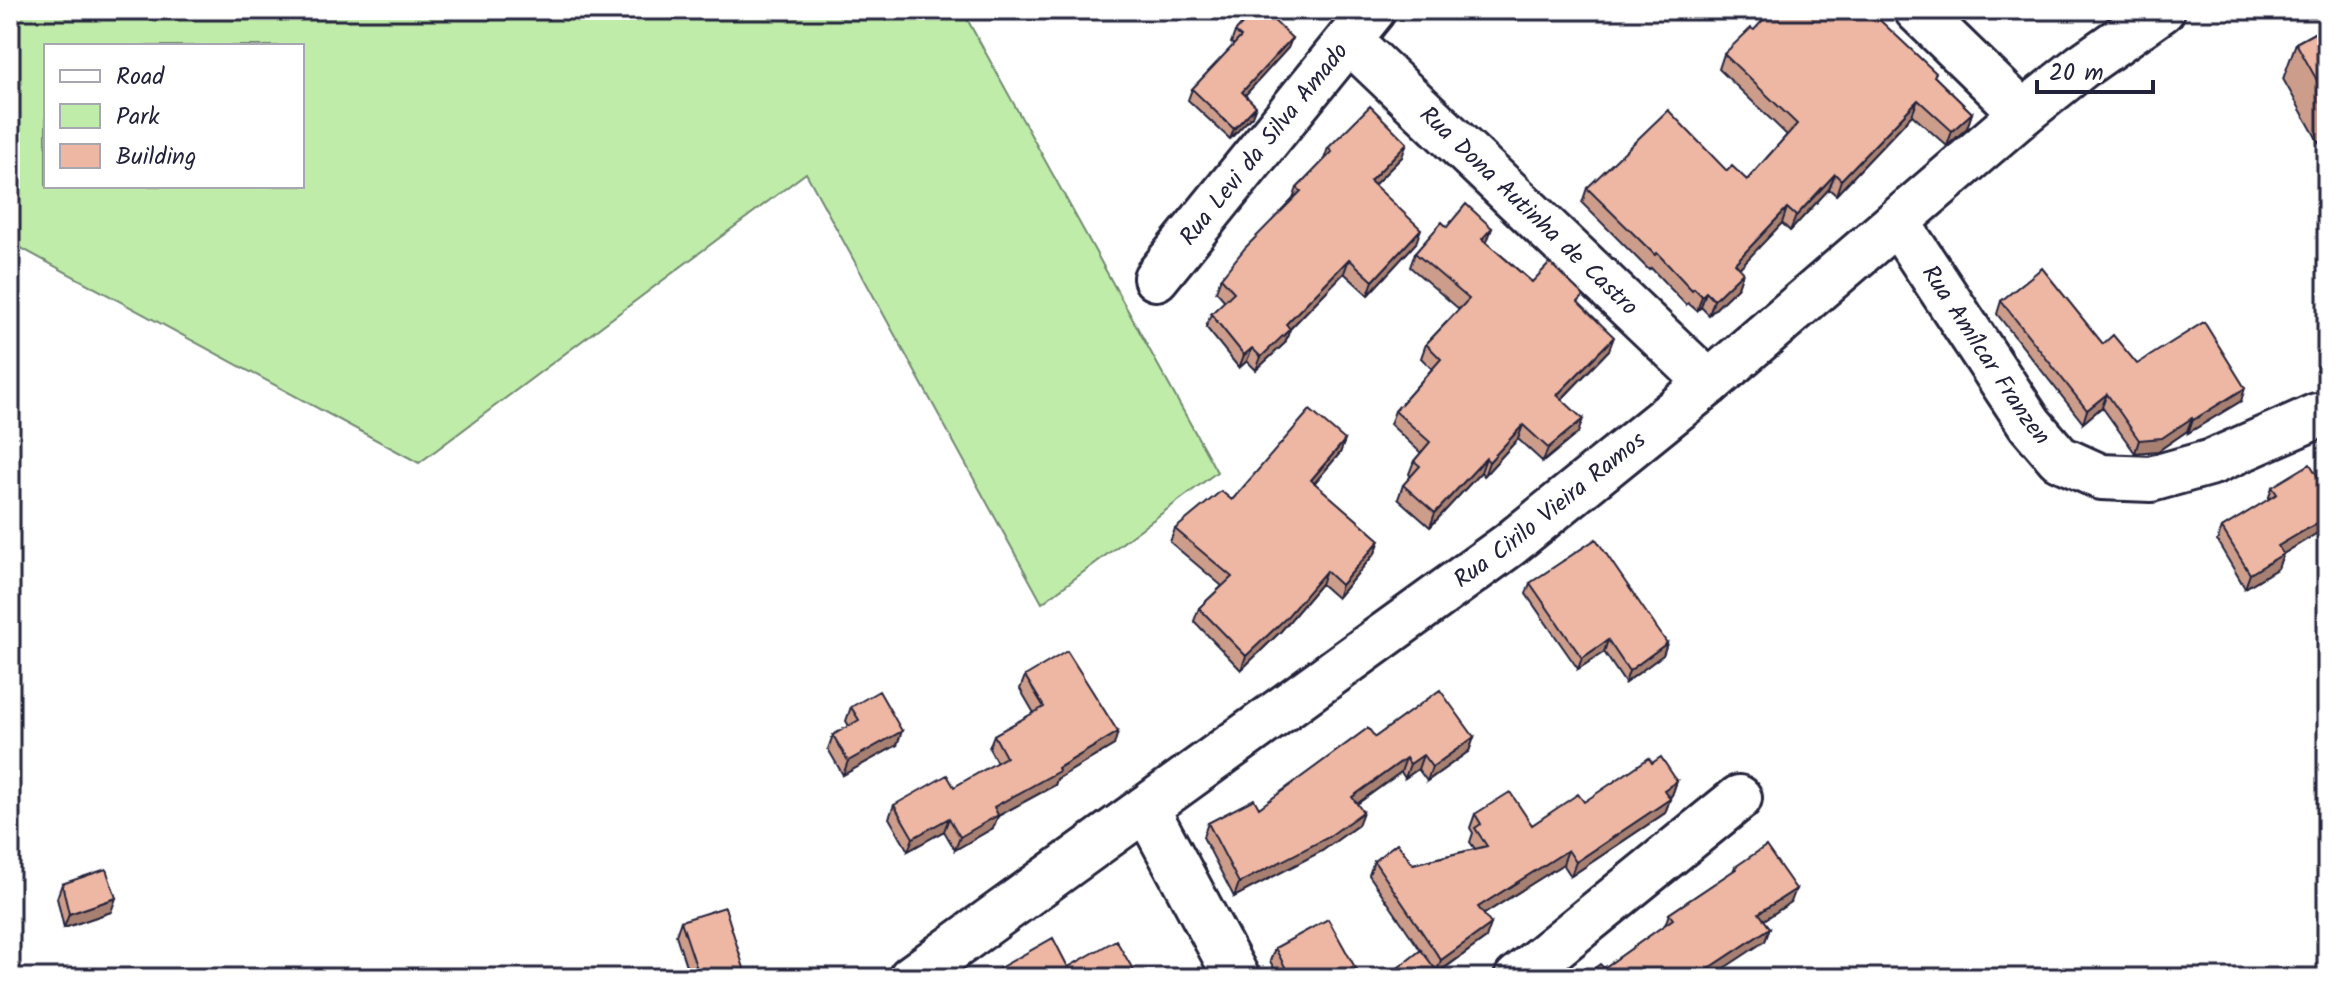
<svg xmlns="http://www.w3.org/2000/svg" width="2337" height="988" viewBox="0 0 2337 988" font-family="Kalam,sans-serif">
	<rect width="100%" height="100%" fill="#fff"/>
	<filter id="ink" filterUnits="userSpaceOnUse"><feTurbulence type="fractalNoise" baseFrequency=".0125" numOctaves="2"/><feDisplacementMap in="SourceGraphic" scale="16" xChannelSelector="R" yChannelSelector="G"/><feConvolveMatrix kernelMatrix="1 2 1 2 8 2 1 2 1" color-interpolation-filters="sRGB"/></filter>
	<g filter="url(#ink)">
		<path fill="#c0eca9" stroke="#718772" stroke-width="2" fill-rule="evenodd" d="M10,10H962L1217,472L1042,603L806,173L419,463L10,242ZM46,46H302V186H46Z"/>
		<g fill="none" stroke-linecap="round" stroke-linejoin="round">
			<defs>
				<g id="minor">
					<path d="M1917,10L2023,113"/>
					<path id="s1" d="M1349,40L1709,383"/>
					<path id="s2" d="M1897,222L2030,424L2059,458L2101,477L2151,479L2212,462L2317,416"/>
					<path id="s3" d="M1156,278L1373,10"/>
					<path d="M1517,978L1739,798"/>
				</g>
				<g id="major">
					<path d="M1146,808L1237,978"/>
					<path id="s4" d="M911,978L1509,545L1709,383L2023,113L2082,66L2162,10"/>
				</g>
			</defs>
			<use href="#minor" stroke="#22223b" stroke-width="50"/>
			<use href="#major" stroke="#22223b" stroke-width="50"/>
			<use href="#minor" stroke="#fff" stroke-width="44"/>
			<use href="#major" stroke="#fff" stroke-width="44"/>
		</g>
		<path fill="#cd9d8c" stroke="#22223b" stroke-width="2" d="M2327,26V157L2283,79L2296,43Z
			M1754,30L1935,77L1972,113L1967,128L1947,146L1912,115L1836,195L1829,189L1790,231L1782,223L1739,268L1743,272L1738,287L1709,315L1701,307L1697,311L1688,303L1686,305L1651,268L1649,270L1582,203L1587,188L1727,171L1747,180L1787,135L1719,69L1724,54Z
			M1235,32L1292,38L1288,48L1245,95L1252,116L1230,139L1188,100L1192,89L1234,45L1231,43Z
			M1328,148L1402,157L1374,185L1416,243L1368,295L1344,273L1290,329L1285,343L1256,370L1247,361L1239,368L1206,327L1211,314L1225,301L1216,291L1221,278L1293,199L1297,188L1323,162Z
			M1447,227L1492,228L1486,242L1532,282L1581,305L1609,350L1562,399L1578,433L1543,462L1518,439L1484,476L1481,472L1430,527L1398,499L1403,485L1411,477L1409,474L1414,461L1421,453L1390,424L1395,411L1432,369L1421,358L1426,344L1459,309L1410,267L1415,253Z
			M2001,301L2103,344L2137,364L2241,401L2188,433L2187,431L2158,451L2135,453L2102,407L2083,423L1997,314Z
			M1345,440L1340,453L1314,483L1380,540L1375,553L1337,598L1321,584L1281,631L1241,670L1194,621L1199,608L1222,586L1170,542L1175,529Z
			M2272,487L2327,491V527L2283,554L2278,568L2245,588L2217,541L2222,528L2268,500Z
			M1530,583L1667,643L1663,655L1625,683L1604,652L1578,669L1526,594Z
			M1025,676L1114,745L1057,779L1055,785L998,816L993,828L955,850L944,831L908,851L889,818L894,805L954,787L997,763L989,748L994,735L1034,713L1020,689Z
			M851,707L897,745L843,775L828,749L833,735L849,726L846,721Z
			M1375,737H1474L1469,751L1427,781L1418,769L1405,778L1401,772L1357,804L1358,825L1322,851L1234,897L1203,837L1208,823L1259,808Z
			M1652,763L1677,781L1672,795L1669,797L1670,799L1665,813L1571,876L1563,864L1484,914L1486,938L1438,973L1421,951L1369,875L1374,861L1413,864L1475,849L1470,842L1473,833L1470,828L1475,814L1532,825L1584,802Z
			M1735,867L1791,902L1764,920L1770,928L1765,941L1604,968L1665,925L1669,914L1733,871Z
			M62,884L111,912L64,928L57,898Z
			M681,921L747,978H760H690L676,935Z
			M1275,948L1361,978H1279L1270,961Z"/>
		<path fill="#a78072" stroke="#22223b" stroke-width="2" d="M1292,38L1288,48L1238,103L1242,92Z
			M1918,100L1912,115L1836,195L1841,180Z
			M1256,106L1252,116L1230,139L1234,129Z
			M1972,113L1967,128L1947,146L1952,131Z
			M1407,143L1402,157L1365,194L1370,181Z
			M1835,174L1829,189L1790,231L1796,216Z
			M1787,208L1782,223L1730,278L1735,263Z
			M1492,228L1487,242L1477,253L1482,239Z
			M1421,229L1416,243L1368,295L1373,281Z
			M1349,259L1344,273L1283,336L1290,329L1285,343L1256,370L1261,357L1286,324Z
			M1743,272L1738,287L1709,315L1714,300Z
			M1706,292L1701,307L1697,311L1702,296Z
			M1614,337L1609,350L1552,409L1557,395Z
			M1252,348L1247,361L1239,368L1244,355Z
			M2245,388L2241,401L2188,433L2193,420Z
			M2107,394L2102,407L2083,423L2087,410Z
			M2192,418L2187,431L2158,451L2135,453L2139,440Z
			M1583,419L1578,433L1543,462L1548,448Z
			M1523,425L1518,439L1484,476L1489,462Z
			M1345,440L1340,453L1306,493L1311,480Z
			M1486,458L1481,472L1430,527L1435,513Z
			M2327,517V527L2273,560L2278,546Z
			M1380,540L1375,553L1337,598L1341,585Z
			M2283,554L2278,568L2245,588L2250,574Z
			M1326,571L1321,584L1281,631L1241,670L1246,656Z
			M1608,640L1604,652L1578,669L1582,658Z
			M1667,643L1663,655L1625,683L1629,671Z
			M902,731L897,745L843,775L848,761Z
			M1118,732L1114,745L1057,779L1055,785L998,816L993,828L955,850L960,837L994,807Z
			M1474,737L1469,751L1427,781L1432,767Z
			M1423,755L1418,769L1405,778L1410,764Z
			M1406,758L1401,772L1347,811L1352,797Z
			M1677,781L1672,795L1659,804L1664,790Z
			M1670,799L1665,813L1571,876L1576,862Z
			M1363,812L1358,825L1322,851L1234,897L1239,883Z
			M949,818L944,831L908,851L913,838Z
			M1568,850L1563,864L1473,921L1478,907Z
			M1796,889L1791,902L1755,926L1759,913Z
			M116,898L111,912L64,928L69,914Z
			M1491,924L1486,938L1436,974L1441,960Z
			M1770,928L1765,941L1709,978H1700L1702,973Z"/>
		<path fill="#eeb7a3" stroke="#22223b" stroke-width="2" d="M1255,10H1263L1292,38L1242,92L1256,106L1234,129L1192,89L1241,37L1235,32Z
			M1772,10H1869L1936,73L1934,76L1972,113L1952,131L1918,100L1841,180L1835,174L1796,216L1787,208L1735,263L1743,272L1714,300L1706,292L1702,296L1694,288L1692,290L1657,253L1655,255L1587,188L1668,110L1727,171L1732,166L1747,180L1797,124L1724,54L1751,28L1754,30Z
			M2327,26V98L2296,43Z
			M1370,106L1407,143L1370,181L1421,229L1373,281L1349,259L1286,324L1290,329L1261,357L1252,348L1244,355L1211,314L1234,292L1221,278L1245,248L1301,191L1297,188L1332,152L1328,148Z
			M1466,204L1492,228L1482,239L1532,282L1550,263L1584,296L1578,302L1614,337L1557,395L1583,419L1548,448L1523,425L1489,462L1486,458L1435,513L1403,485L1420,466L1414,461L1430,442L1395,411L1441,359L1426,344L1469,299L1415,253L1442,222L1447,227Z
			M2042,268L2103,344L2113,335L2137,364L2204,322L2245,388L2193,420L2192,418L2162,438L2139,440L2107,394L2087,410L2001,301Z
			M1310,410L1345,440L1311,480L1380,540L1341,585L1326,571L1286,618L1246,656L1199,608L1232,577L1175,529L1221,491L1232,500Z
			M2310,464L2327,491V517L2278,546L2283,554L2250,574L2222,528L2277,494L2272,487Z
			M1596,539L1667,643L1629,671L1608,640L1582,658L1530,583Z
			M1067,651L1118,732L1058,768L1059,771L994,807L998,815L960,837L949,818L913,838L894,805L947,775L954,787L1006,757L994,735L1044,707L1025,676Z
			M1440,690L1474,737L1432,767L1423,755L1410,764L1406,758L1352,797L1363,812L1327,838L1239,883L1208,823L1254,799L1259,808L1368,728L1375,737Z
			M879,691L902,731L848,761L833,735L859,720L851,707Z
			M1661,757L1677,781L1664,790L1670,799L1576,862L1568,850L1478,907L1491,924L1441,960L1374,861L1397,843L1413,864L1487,846L1475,828L1481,824L1475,814L1510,792L1532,825L1578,794L1584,802L1649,758L1652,763Z
			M1766,846L1796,889L1759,913L1770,928L1702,973L1705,977L1582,978L1600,964L1604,968L1673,919L1669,914L1736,869L1735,867Z
			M106,869L116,898L69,914L62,884Z
			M725,907L747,978L758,974L760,978H700L681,921Z
			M1328,919L1361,978H1291L1275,948Z
			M1053,938L1068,967L1116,940L1138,978H982Z
			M1421,950L1442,978H1385Z"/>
	</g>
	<g text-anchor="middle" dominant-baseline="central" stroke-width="6" stroke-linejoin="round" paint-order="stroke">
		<g font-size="24" fill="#22223b" stroke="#fff">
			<text stroke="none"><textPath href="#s3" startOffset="172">Rua Levi da Silva Amado</textPath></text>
			<text stroke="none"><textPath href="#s1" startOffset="248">Rua Dona Autinha de Castro</textPath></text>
			<text stroke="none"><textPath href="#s2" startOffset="160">Rua Amílcar Franzen</textPath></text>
			<text stroke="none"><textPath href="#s4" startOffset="792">Rua Cirilo Vieira Ramos</textPath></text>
		</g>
	</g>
	<rect width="2337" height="988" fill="none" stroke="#fff" stroke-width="40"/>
	<rect x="20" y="20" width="2297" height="948" fill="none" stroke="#22223b" stroke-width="3" filter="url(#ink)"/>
	<rect x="44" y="44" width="260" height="144" fill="#ffffff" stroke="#a7a7b1" stroke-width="2"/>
	<rect x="60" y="70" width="40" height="12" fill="#ffffff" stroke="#a7a7b1" stroke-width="2"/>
	<text x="116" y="84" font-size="24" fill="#22223b">Road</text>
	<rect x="60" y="104" width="40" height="24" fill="#c0eca9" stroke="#a7a7b1" stroke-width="2"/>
	<text x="116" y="124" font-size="24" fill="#22223b">Park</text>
	<rect x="60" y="144" width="40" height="24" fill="#eeb7a3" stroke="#a7a7b1" stroke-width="2"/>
	<text x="116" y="164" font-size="24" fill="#22223b">Building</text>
	<path d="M2037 80v12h116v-12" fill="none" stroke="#22223b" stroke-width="4"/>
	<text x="2049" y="80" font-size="24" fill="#22223b" stroke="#ffffff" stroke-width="6" paint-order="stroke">20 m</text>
</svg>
